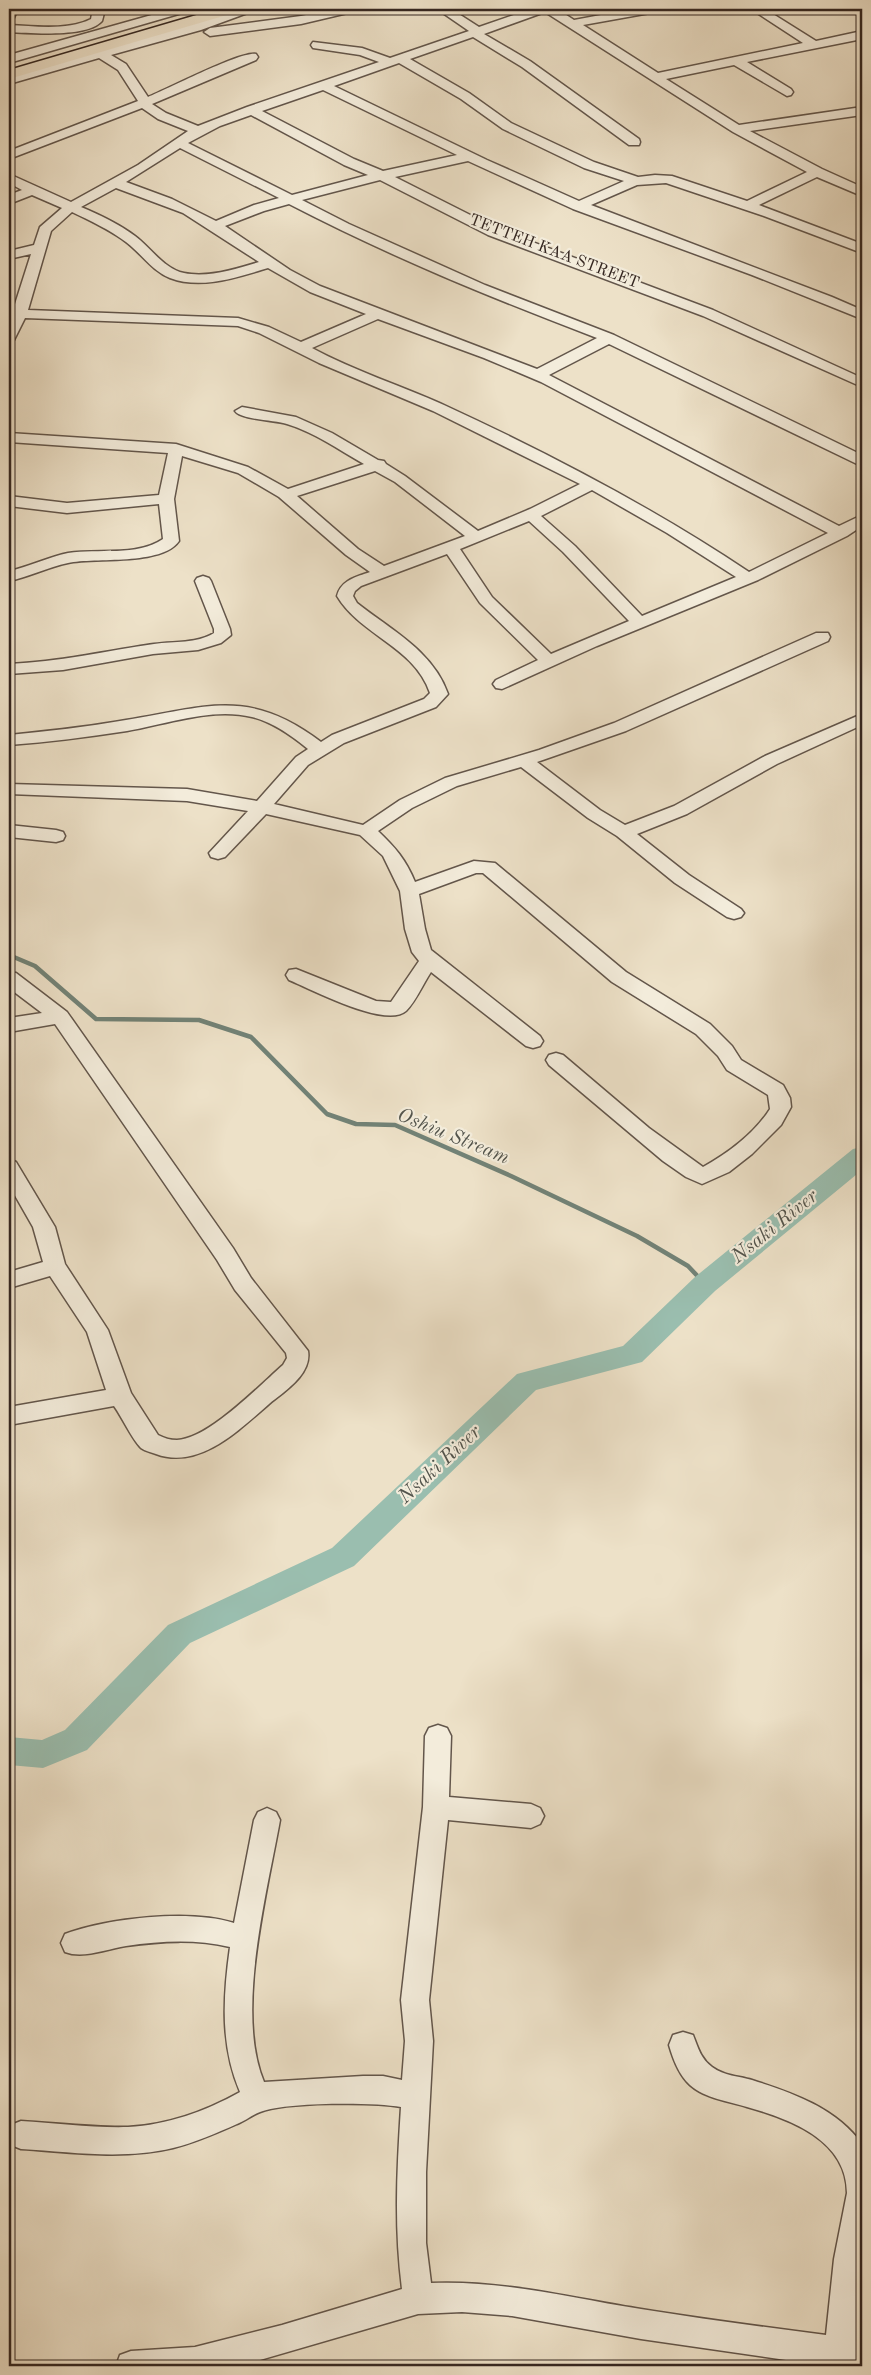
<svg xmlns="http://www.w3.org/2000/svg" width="871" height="2375" viewBox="0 0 871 2375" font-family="'Old Standard TT',serif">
	<rect width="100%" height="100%" fill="#ede1c8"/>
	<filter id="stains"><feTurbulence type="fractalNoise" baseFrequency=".004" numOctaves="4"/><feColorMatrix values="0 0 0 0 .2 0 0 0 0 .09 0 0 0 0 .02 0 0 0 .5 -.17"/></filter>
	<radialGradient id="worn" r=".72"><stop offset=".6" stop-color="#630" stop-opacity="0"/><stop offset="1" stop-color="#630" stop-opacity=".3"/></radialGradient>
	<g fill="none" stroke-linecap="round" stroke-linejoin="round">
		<path stroke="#728276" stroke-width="4.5" d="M9,955L35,966L96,1019L199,1020L251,1037L327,1114L356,1124L395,1125L511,1176L637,1236L688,1266L705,1284"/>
		<path fill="#9abeaf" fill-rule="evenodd" d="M862,1147V1170L715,1291L642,1362L536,1390L354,1566L190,1643L87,1750L43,1768L9,1765V1737L42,1740L65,1730L168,1625L332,1548L517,1374L623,1346L695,1277L853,1149Z"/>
		<defs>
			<path id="minor" d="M9,9H18L13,20L9,22Z
				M93,9H105L102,21C87,38 31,33 9,32V25C34,26 67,31 91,19Z
				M173,9H191L189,11L9,63V55Z
				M238,9H255L253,11L201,30L111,55L126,64L148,97C168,89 241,51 256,54L258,57L256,60L152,104L166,113L198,126L247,107L379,62L360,55L313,48L311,45L313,42L362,48L390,58L469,31L437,9H451L479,27L531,9H557L574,20L633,9H656L650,13L583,25L658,73L803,43L751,9H765L816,41L862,31V39L747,62L791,89L793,92L791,95L787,96L734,65L666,79L739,125L862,107V115L750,131L822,169L862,187V196L817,177L759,205L862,244V253L764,216L666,183L637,185L591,205L832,297L862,310V319L752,275L573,209L468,161L395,177L498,229L713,310L862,378V387L703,316L488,235L380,180L302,200L349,224L485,285L614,335L862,455V466L857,464L609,344L549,375L839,526L862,515V526L847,536L758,580L597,646L502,689L496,688L493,684L496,680L538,660L480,603L447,554L361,586L355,591L353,596L357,603C391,630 433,651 448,694L436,707L344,743L308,765L274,804L363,825L400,800L445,778L539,750L614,723L816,633H828L830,637L828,641L626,731L537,762L600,810L625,825L674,806L765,756L862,714V725L777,764L687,814L637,834L689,875L741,909L744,913L741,917L734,919L727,917L675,883L617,836L588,818L521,767L457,786L412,808L378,831C395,847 406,860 415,882L474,861L495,863L626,972L710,1024L732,1046L741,1060L783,1085L790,1098L791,1107L781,1125L752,1154L729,1172L702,1184L686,1177L663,1161L549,1065L546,1060L549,1055L556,1053L563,1055L649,1128L703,1167C728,1153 754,1134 770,1109L768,1095L727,1070L718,1056L696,1034L612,982L483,873H476L419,894L425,929L431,950L540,1036L543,1041L540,1046L533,1048L526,1046L431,972C423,984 416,1001 406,1011C386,1029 311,989 289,980L286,975L289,970L296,969L376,1001L391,1002L419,961L412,952L405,929L400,891L383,856L360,835L266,814L225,857L218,859L211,857L209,853L248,811L187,801L9,794V784L187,789L257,801L296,757L308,749C292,736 273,722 252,717C212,707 167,724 127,731C88,737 49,742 9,745V735C48,731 87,727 126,720C207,707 249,687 321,742L332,735L424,699L430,693C414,646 361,636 337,596C341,580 356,577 370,572L346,555L279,497L238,473L182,456L174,499L179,541C162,566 95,557 68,563C48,567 29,577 9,581V571C29,567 48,557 68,553C98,548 137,557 163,539L159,504L67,513L9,506V496L67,503L159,495L168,453L9,442V433L176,444L248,467L288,489L364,464C339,450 314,432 287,424C276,420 241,420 235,411L242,407L296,417L332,433L378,460L384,461L386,464L405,476L478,531L530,509L580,484L433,411L319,363L259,333L238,326L25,318L14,340L9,341V323L31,254L9,259V251L34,245L40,227L62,208L32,195L9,204V195L22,190L9,183V174L71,202L138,165L188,131L158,119L142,108L9,159V151L138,101L118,70L99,58L9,84V76L193,24ZM545,12L733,132L807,172L747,201L672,176L655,175L638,177L594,162L511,123L469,93L410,59L473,37L522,67L629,145H639L640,142L639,139L530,61L484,34ZM399,63L461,99L503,129L584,168L624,181L579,201L487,160L334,86ZM323,90L457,155L383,171L354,159L262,111ZM251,115L344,165L368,175L292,195L188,143L220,126ZM180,148L279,198L254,205L216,221L172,199L126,182ZM116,188L183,213L259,262C236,269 208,278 184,273C164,269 150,247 135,236C119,224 100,215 81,207ZM289,204C389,256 492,298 597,338L537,369L320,286L290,270L225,226L264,211ZM72,212C91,221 110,230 126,242C141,253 152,271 170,278C201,290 238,277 268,268L310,292L366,314L301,342L269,327L238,318L28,310L51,231ZM378,319L484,358L541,382L828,533L749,572C652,507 550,454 444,405C400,385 354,371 312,348ZM375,471L395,482L465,536L384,566L358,549L297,496ZM592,490L667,533L736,577L642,616L575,546L541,516ZM529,521L563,552L629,621L551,654L492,597L460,549Z
				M337,9L354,10L352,12L301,24L210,36L204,32L210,28L301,16Z
				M853,9H862V14Z
				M203,576L209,578L211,581L230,629L231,635L221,643L198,650L153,654L63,670L9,674V664C58,662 105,651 154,644C175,641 196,644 214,633V629L195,581L197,578Z
				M9,825L56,830L63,832L65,836L63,840L56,842L9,837Z
				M9,972L16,973L67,1012L233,1248L251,1278L308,1351C312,1374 285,1391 269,1404C239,1430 199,1470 156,1454C151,1452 145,1451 141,1448C132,1439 122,1417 114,1406L9,1425V1407L106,1390L87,1332L50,1276L9,1288V1272L43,1262L33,1227L9,1185V1159L16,1162L55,1227L65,1264L108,1330L131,1393L158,1435C164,1438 170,1440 177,1440C208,1439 259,1386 283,1365L287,1358L286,1353L235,1290L217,1260L55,1024L9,1032V1018L42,1013L9,988Z
				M438,1725L447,1728L451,1736L449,1797L531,1804L540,1808L544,1816L540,1824L531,1828L448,1820L429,2000L433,2041L426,2172V2243L431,2283C503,2280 571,2298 641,2309C703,2319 764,2327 826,2335L834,2259L847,2193C847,2140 790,2119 747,2107C728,2101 706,2099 690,2085C679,2075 673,2059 669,2045L673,2035L683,2032L693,2035C698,2048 701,2059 712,2067C724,2076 739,2076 752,2080C793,2093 836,2108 862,2144V2273L856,2340L862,2341V2366H827L641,2339L512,2316L462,2312L418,2314L239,2366H116L120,2355L131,2351L195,2347L282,2325L402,2289C394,2227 397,2169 401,2107C373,2102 286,2102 260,2112C252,2115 245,2121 237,2124C217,2133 194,2143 173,2148C123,2160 71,2152 21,2149L11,2145L9,2130L11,2125L21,2121C56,2123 93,2128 128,2127C167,2125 206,2111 240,2092C220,2045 223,1997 230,1947C195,1939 162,1941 126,1946C107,1949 83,1959 65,1952L61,1943L65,1934C108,1918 190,1909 234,1923L254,1820L258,1812L267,1808L276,1812L280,1820C267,1893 235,2013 264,2082L363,2076H383L402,2080L405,2041L401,2000L423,1807L425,1736L429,1728Z"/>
			<path id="major" d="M217,9H239L237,12L9,79V70Z"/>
		</defs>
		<use href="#minor" stroke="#63564b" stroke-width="3"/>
		<use href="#major" stroke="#352721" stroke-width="3"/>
		<use href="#minor" fill="#f3ecdb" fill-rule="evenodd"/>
		<use href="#major" fill="#ede1c8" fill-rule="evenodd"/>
	</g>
	<g text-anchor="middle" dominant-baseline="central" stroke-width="4.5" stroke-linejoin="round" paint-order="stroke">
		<g font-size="16" fill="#352721" stroke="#f3ecdb">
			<text transform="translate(554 252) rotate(21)">TETTEH KAA STREET</text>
		</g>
		<g font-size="20" font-style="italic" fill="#53544c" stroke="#f3ecdb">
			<text transform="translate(453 1137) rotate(22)">Oshiu Stream</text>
			<text transform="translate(775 1227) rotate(-39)">Nsaki River</text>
			<text transform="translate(440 1465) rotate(-43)">Nsaki River</text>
		</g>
	</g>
	<rect width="871" height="2375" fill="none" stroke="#ede1c8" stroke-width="30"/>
	<rect x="10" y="10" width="851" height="2355" fill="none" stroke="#352721" stroke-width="2.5"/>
	<rect x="15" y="15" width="841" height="2345" fill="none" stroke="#352721"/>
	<rect width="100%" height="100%" filter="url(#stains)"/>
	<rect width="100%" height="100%" fill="url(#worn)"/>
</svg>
